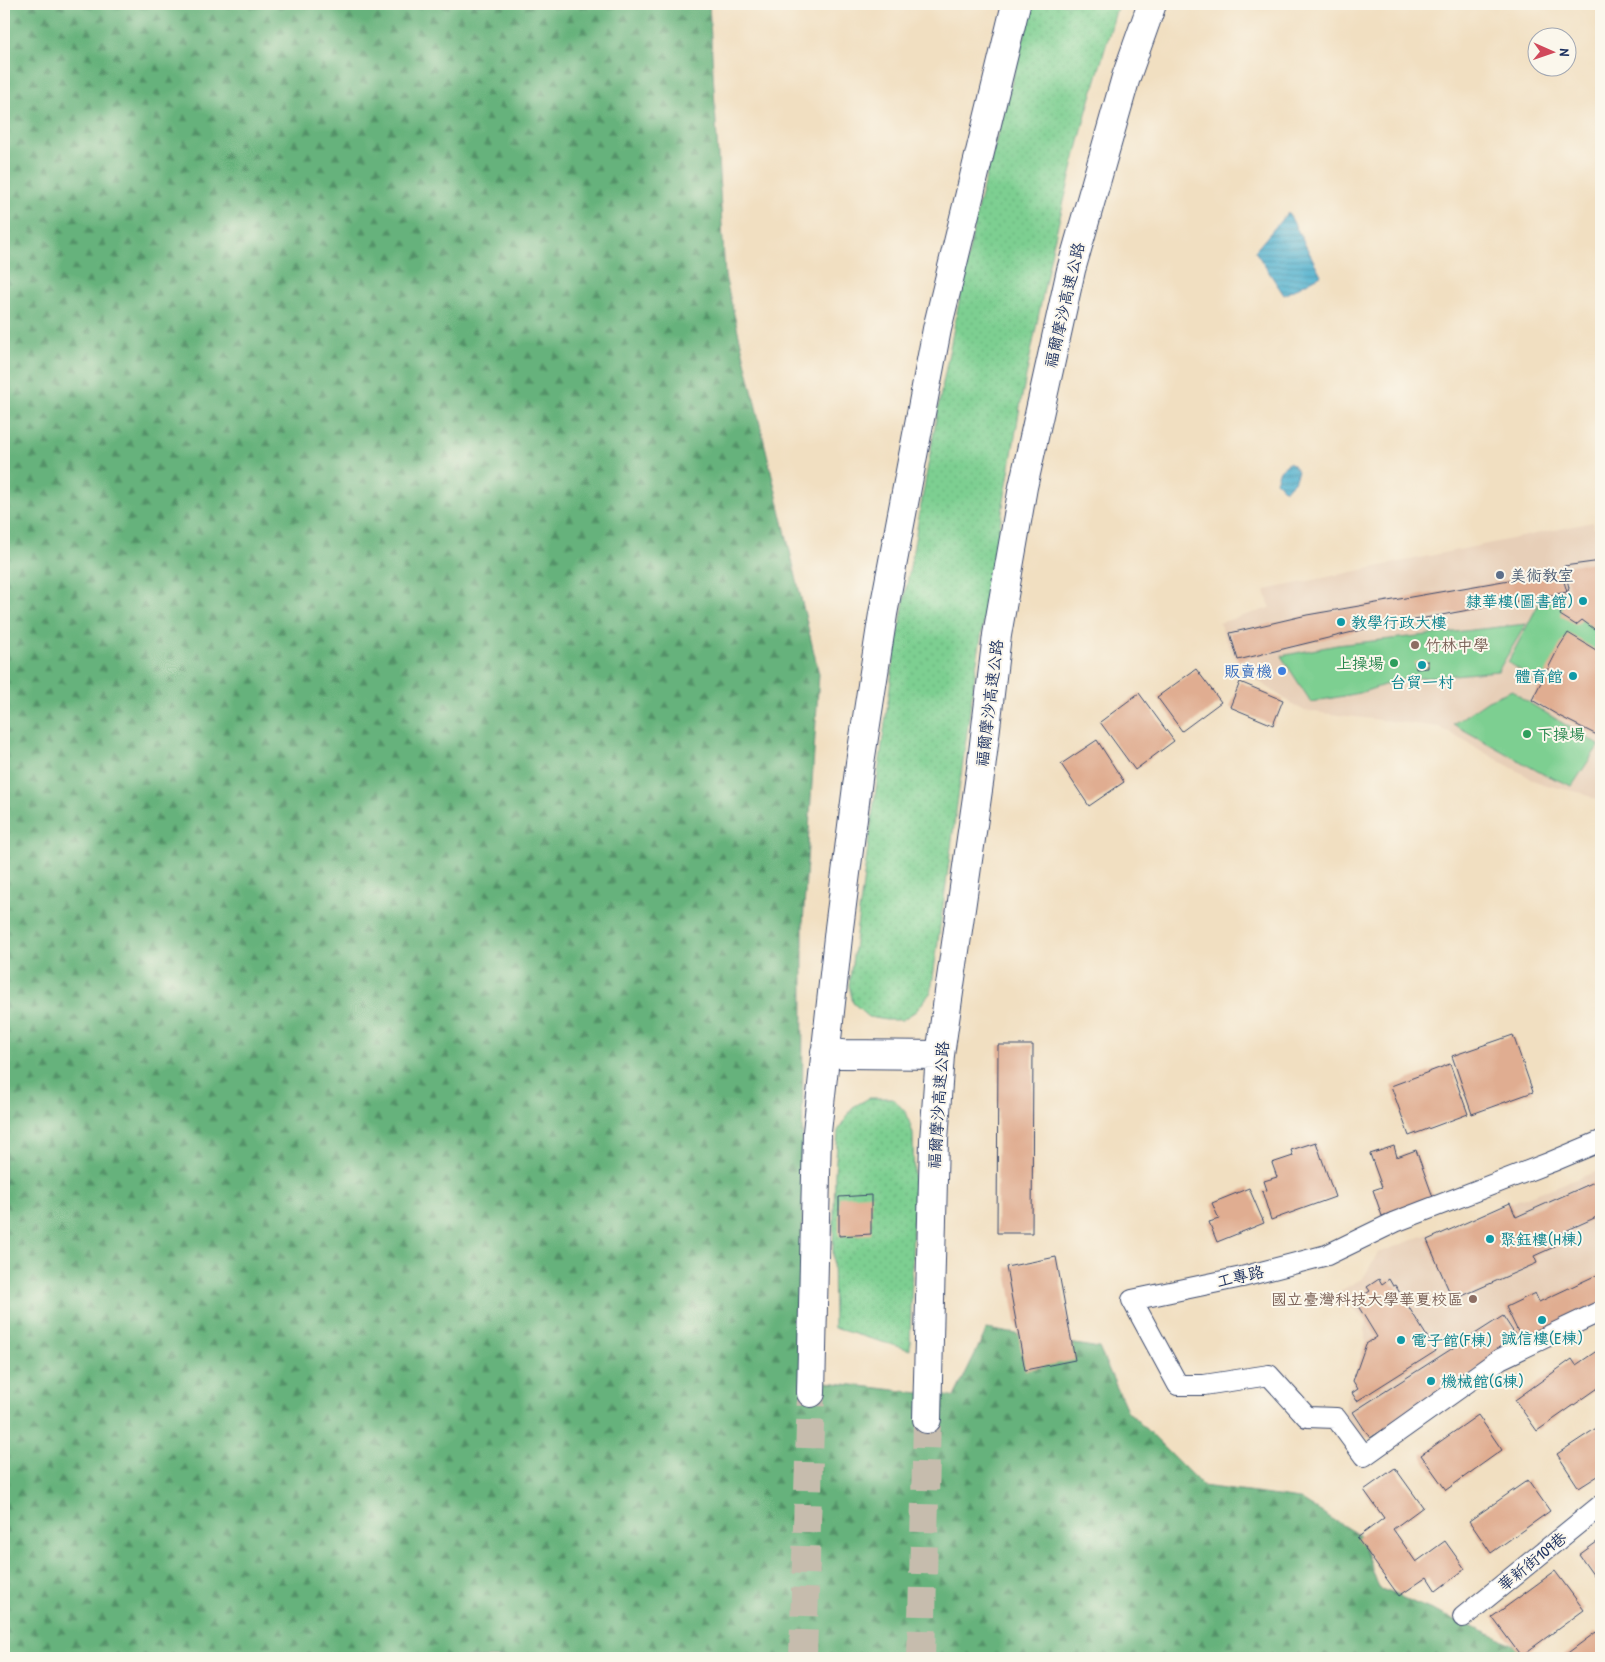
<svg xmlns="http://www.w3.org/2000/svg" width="1605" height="1662" viewBox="0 0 1605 1662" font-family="'Patrick Hand','LXGW WenKai TC',sans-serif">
	<defs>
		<pattern id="grass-dots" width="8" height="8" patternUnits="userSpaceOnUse" patternTransform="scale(1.25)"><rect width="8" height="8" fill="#7dcf91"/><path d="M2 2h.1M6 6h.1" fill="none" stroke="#6bb27f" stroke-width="1.8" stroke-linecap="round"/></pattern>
		<pattern id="forest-firs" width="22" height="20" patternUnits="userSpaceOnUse" patternTransform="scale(1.25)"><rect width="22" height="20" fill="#66b27b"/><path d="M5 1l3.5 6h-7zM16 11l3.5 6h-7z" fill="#539168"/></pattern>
		<pattern id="water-rules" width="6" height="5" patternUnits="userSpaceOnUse" patternTransform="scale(1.25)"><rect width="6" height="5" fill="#4fb0ce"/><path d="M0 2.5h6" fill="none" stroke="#4190aa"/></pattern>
	</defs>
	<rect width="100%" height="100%" fill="#fbf7ec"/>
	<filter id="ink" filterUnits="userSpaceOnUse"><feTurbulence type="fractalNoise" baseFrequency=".02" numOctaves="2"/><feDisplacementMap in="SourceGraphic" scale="10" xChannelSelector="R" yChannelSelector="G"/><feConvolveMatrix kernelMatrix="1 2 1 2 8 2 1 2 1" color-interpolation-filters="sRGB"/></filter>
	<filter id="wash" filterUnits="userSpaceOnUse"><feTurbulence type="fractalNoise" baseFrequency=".0096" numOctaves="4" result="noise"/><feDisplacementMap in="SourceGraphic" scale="20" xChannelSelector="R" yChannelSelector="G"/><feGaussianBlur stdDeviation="1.12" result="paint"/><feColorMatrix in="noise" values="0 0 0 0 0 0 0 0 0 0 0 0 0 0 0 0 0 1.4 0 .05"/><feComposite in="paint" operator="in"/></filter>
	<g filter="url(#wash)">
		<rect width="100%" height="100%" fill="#f1dfc1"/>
		<path fill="#e7cfb8" d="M1593,522L1594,528L1601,526V802L1582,793L1541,784L1439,727L1305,711L1292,704L1239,668L1219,623L1270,608L1265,590Z
			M1601,1170V1306L1508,1349L1370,1438L1357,1436L1345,1415L1346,1402L1365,1342V1321L1338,1292L1363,1278L1378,1253L1510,1203Z"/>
		<path fill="url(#grass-dots)" stroke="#4c7f78" d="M1033,4H1118L1086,114L1053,245L1021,401L976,667L931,992L916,1011L902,1020H886L869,1017L853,1003L849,985L894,658L939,403L978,206Z
			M869,1098H893L907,1114L913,1134L914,1184L910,1350L834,1328L833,1249L835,1172L838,1131L853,1107Z"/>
		<path fill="url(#forest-firs)" stroke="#40706c" d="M4,4H709L725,276L819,674L803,924L802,1379L954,1397L987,1329L1099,1348L1127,1410L1203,1486L1300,1499L1360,1536L1379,1588L1499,1638L1534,1658H4Z"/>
		<path fill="#7dcf91" stroke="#4c7f78" d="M1546,590L1601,630V724L1508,662Z
			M1526,624L1498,671L1399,680L1360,693L1311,702L1281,656L1337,645Z
			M1512,690L1523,699L1599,745L1572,786L1543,774L1453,724L1488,700Z"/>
		<path fill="url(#water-rules)" stroke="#357096" d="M1288,212L1321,275L1284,295L1255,251Z
			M1290,462L1298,471L1294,482L1285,490L1276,481L1280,470Z"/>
		<g id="blocks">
			<path fill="#e0ad91" d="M1601,561V634L1582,620L1576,625L1560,615L1569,588L1564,566Z
				M1561,571L1567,592L1365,629L1238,660L1230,633L1307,615Z
				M1568,633L1601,653V737L1561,717L1532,700L1559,647Z
				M1428,661V668L1416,669L1415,662Z
				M1196,669L1221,702L1182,731L1157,697Z
				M1240,682L1283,700L1273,725L1230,707Z
				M1139,693L1174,741L1135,770L1100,722Z
				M1097,740L1124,782L1089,806L1061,764Z
				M1513,1035L1533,1092L1472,1114L1452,1056Z
				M998,1045H1033L1032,1233H997Z
				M1450,1064L1468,1114L1409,1136L1391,1086Z
				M1316,1142L1335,1197L1271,1220L1262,1191L1267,1190L1264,1181L1277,1177L1272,1163L1293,1156L1291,1150Z
				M1394,1146L1397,1157L1416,1150L1433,1197L1382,1216L1373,1190L1382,1187L1370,1154Z
				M1601,1179V1215L1550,1238L1554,1247L1534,1256L1537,1263L1453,1300L1427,1240L1510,1203L1516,1217Z
				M1249,1188L1264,1223L1217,1242L1209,1222L1219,1219L1212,1203Z
				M871,1195V1234L839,1236V1197Z
				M1056,1257L1075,1360L1025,1370L1006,1267Z
				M1601,1273V1306L1523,1342L1506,1307L1535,1293L1539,1302Z
				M1379,1279L1382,1284L1389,1279L1393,1286L1395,1285L1436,1351L1357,1401L1352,1393L1358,1389L1353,1381L1366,1344L1377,1337L1355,1301L1370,1291L1367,1287Z
				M1503,1316L1520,1342L1370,1438L1353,1412Z
				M1601,1348V1386L1537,1431L1515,1400L1572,1359L1576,1365Z
				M1478,1415L1502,1450L1446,1490L1421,1455Z
				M1601,1425V1474L1579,1488L1557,1454Z
				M1395,1468L1423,1507L1393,1529L1416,1562L1445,1541L1465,1569L1436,1591L1427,1577L1399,1596L1357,1538L1384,1518L1364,1490Z
				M1528,1480L1550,1511L1491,1553L1469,1521Z
				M1601,1539V1586L1579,1555Z
				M1555,1571L1584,1610L1521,1656L1492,1617Z
				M1596,1632L1601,1640V1658H1561Z"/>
		</g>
	</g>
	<g filter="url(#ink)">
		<use href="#blocks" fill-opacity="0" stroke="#3b496d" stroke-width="1"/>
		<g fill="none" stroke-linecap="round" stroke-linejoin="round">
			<path stroke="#c6bcad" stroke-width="28" stroke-dasharray="28 14" stroke-linecap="butt" d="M803,1658L811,1393
				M921,1658L927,1419"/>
			<defs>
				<path id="minor" d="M1601,1141L1551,1162L1395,1222L1327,1255L1242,1277L1132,1300L1178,1385H1204L1269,1375L1307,1417L1336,1418L1364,1456L1500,1359L1601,1311
					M1463,1617L1601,1505"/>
				<path id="highway" d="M825,1052L842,1054L940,1055
					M811,1393L817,1132L839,928L860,763L883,614L937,329L1016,4
					M927,1419L934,1140L940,1055L981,769L997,635L1023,487L1071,270L1126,77L1152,4"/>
			</defs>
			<use href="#minor" stroke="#3b496d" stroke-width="22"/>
			<use href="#highway" stroke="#3b496d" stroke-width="30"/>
			<use href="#minor" stroke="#fff" stroke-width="20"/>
			<use href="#highway" stroke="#fff" stroke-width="28"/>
		</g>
	</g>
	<circle fill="#5c6f8a" stroke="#fbf7ec" stroke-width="2" cx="1500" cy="575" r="5"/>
	<g fill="#0f9aa8" stroke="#fbf7ec" stroke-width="2">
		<circle cx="1583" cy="601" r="5"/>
		<circle cx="1341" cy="622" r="5"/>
		<circle cx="1422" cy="665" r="5"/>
		<circle cx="1573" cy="676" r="5"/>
		<circle cx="1490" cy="1239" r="5"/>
		<circle cx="1542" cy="1320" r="5"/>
		<circle cx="1401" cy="1340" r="5"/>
		<circle cx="1431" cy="1381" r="5"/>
	</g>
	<g fill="#8d6e63" stroke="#fbf7ec" stroke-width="2">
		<circle cx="1415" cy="645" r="5"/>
		<circle cx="1473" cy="1299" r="5"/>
	</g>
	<g fill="#2e9e5b" stroke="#fbf7ec" stroke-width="2">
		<circle cx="1394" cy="663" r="5"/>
		<circle cx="1527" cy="734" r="5"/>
	</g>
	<circle fill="#3f7fe0" stroke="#fbf7ec" stroke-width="2" cx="1282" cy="671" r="5"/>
	<g text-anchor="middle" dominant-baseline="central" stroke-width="4" stroke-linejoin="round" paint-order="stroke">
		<g font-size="16" fill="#1b2f5e" stroke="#fbf7ec">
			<text transform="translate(1064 305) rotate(-77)">福爾摩沙高速公路</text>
			<text transform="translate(989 703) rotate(-83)">福爾摩沙高速公路</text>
			<text transform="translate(938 1105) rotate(-86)">福爾摩沙高速公路</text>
			<text transform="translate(1240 1276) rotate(-13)">工專路</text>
			<text transform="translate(1532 1561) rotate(-39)">華新街109巷</text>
		</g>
		<g font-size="16" fill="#4e5e75" stroke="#fbf7ec" text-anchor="start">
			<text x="1510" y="575">美術教室</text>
		</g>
		<g font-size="16" fill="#0d838f" stroke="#fbf7ec" text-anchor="start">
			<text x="1573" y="601" text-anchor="end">隸華樓(圖書館)</text>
			<text x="1351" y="622">教學行政大樓</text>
			<text x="1563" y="676" text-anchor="end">體育館</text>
			<text x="1422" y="682" text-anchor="middle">台貿一村</text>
			<text x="1500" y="1239">聚鈺樓(H棟)</text>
			<text x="1542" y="1338" text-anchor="middle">誠信樓(E棟)</text>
			<text x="1411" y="1340">電子館(F棟)</text>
			<text x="1441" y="1381">機械館(G棟)</text>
		</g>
		<g font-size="16" fill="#785e54" stroke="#fbf7ec" text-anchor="start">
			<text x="1425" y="645">竹林中學</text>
			<text x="1463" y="1299" text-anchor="end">國立臺灣科技大學華夏校區</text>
		</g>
		<g font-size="16" fill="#27864d" stroke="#fbf7ec" text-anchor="end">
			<text x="1384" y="663">上操場</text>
			<text x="1537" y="734" text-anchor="start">下操場</text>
		</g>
		<g font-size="16" fill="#366cbe" stroke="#fbf7ec" text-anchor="end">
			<text x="1272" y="671">販賣機</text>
		</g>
	</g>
	<rect width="1605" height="1662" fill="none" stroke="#fbf7ec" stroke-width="20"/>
	<g transform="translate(1552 52) rotate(92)"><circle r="24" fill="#fbf7ec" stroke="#a1a7b3"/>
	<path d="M0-4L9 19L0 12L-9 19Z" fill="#d1495b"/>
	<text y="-8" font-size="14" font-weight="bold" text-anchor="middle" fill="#1b2f5e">N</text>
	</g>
</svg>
